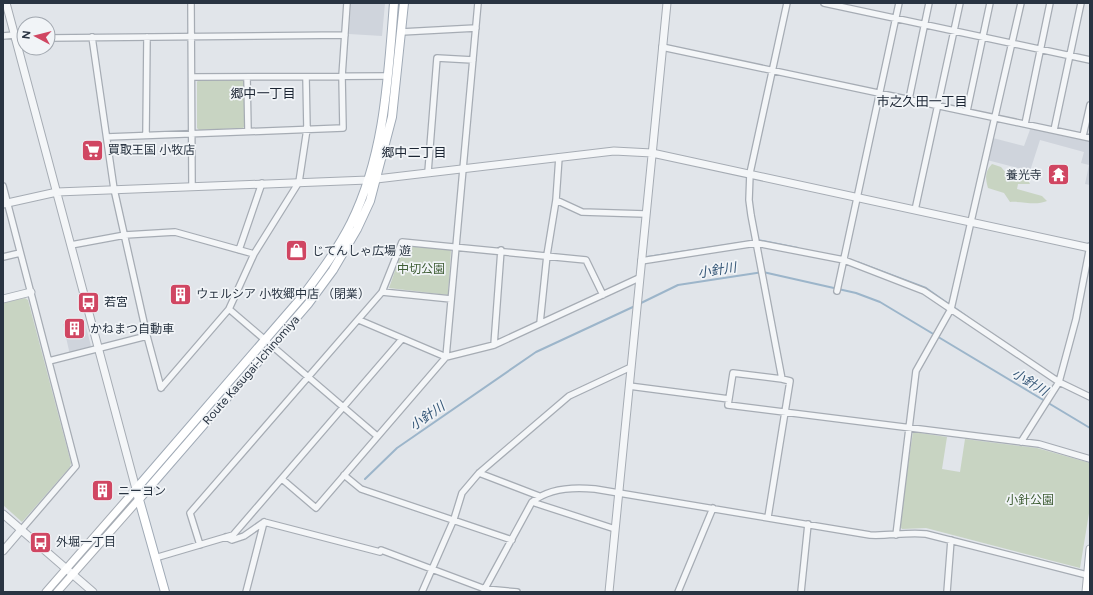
<svg xmlns="http://www.w3.org/2000/svg" width="1093" height="595" viewBox="0 0 1093 595" font-family="Figtree,'Noto Sans JP',sans-serif">
	<rect width="100%" height="100%" fill="#e1e5ea"/>
	<path fill="#cfd4dc" d="M351,3H385L382,36L349,34Z
		M1031,127L1090,140V185L1085,184L1089,165L1081,163L1084,152L1040,140L1030,171L987,160L993,138L1024,146Z
		M84,319L91,346L87,350L70,355L63,324Z"/>
	<path fill="#c8d4c2" d="M199,79L243,80L245,82V126L243,128L199,130L197,128V82Z
		M992,164L1001,167L1006,173L1016,172L1025,175L1030,184H1018L1017,189L1042,196L1047,201C1035,206 1023,201 1010,202L1004,193L988,188C985,178 985,171 992,164Z
		M404,245L451,250L448,295L389,288Z
		M25,298L28,300L71,463L70,467L22,522L3,505V303Z
		M913,432L947,437L942,469L960,472L965,439L1037,448L1090,463V507L1080,568L926,528L902,529L899,525Z"/>
	<g fill="none" stroke-linecap="round" stroke-linejoin="round">
		<path stroke="#9cb5ca" stroke-width="2" d="M758,240L798,248
			M647,257L753,241
			M857,262L926,288L950,305
			M639,304L678,285L763,272L856,293L880,302L1090,428
			M955,308L969,318
			M365,479L397,448L536,352L635,306"/>
		<defs>
			<path id="minor" d="M191,3L192,186
				M824,3L1090,60
				M401,32L476,28
				M3,36L14,35
				M92,37L114,189L147,336L161,388
				M15,38H24
				M48,38L345,35
				M662,47L1090,138
				M192,77L388,76
				M247,77L248,131
				M909,99L929,3
				M967,111L990,3
				M1025,124L1050,3
				M1054,130L1081,3
				M146,134L147,37
				M1083,136L1090,105
				M107,137L343,128L342,76L347,3
				M428,172L437,58L473,60
				M3,186L76,466L21,530
				M556,200L582,212L645,214
				M915,210L960,3
				M71,245L125,235L175,232L254,254
				M239,250L262,183
				M3,257L20,253
				M641,261L756,243L844,260L924,291L1059,382L1090,397
				M837,291L899,3
				M382,292L451,299
				M229,309L377,436
				M359,320L446,357L494,345L639,278
				M540,323L547,255L556,200L559,157
				M494,345L501,250
				M49,361L147,336
				M782,379L733,373L728,405L1039,444L1090,459
				M629,386L729,399
				M161,388L229,309L254,254L299,182L307,129L306,77
				M1021,442L1059,382L1076,319L1090,246
				M479,473L539,496
				M344,475L361,489L512,540
				M282,479L316,508L446,357L478,3
				M532,502L615,529
				M768,517L790,381L782,379L751,215L749,200L750,173L787,3
				M896,535L916,371L951,309L1021,3
				M226,537L232,540L244,536L264,522
				M200,545L190,513L382,292L402,242L586,260L603,295
				M155,558L233,535L402,339
				M246,592L264,522L380,552L381,550L485,589L517,592
				M422,592L454,519L462,493L479,473L569,396L631,367
				M483,592L532,502C549,488 575,487 595,489L870,535C889,536 907,532 926,534L1087,575
				M678,592L713,508
				M801,592L808,524
				M947,592L951,540"/>
			<path id="tertiary" d="M6,3L136,489
				M3,204L57,192L368,180L614,151L652,153L1090,248
				M3,299L31,292
				M3,514L93,592
				M3,551L21,530
				M609,592L667,3"/>
			<path id="secondary" d="M46,592L136,489
				M57,592L140,498
				M1086,592L1090,549"/>
			<path id="primary" d="M140,498L308,304L333,270L357,229L370,201L392,117L404,3
				M165,592L136,489L302,297C320,273 338,249 351,223C385,154 388,78 394,3"/>
		</defs>
		<use href="#minor" stroke="#a6acb4" stroke-width="8"/>
		<use href="#tertiary" stroke="#a6acb4" stroke-width="9"/>
		<use href="#secondary" stroke="#a6acb4" stroke-width="9"/>
		<use href="#primary" stroke="#a0aab6" stroke-width="10"/>
		<use href="#minor" stroke="#f4f6f8" stroke-width="5.5"/>
		<use href="#tertiary" stroke="#f4f6f8" stroke-width="7"/>
		<use href="#secondary" stroke="#fff" stroke-width="7"/>
		<use href="#primary" stroke="#fff" stroke-width="8"/>
	</g>
	<defs>
		<symbol id="supermarket-square" viewBox="-11 -11 22 22"><rect x="-9" y="-9" width="18" height="18" rx="4" fill="#d04662" stroke="#f1f4f7"/><path d="M-6-5.5h2.5l.6 2H6L4.5 2H-2.5L-4.4-4H-6ZM-1.5 3.2a1.3 1.3 0 1 0 .1 0ZM3 3.2a1.3 1.3 0 1 0 .1 0Z" fill="#fff"/></symbol>
		<symbol id="temple-square" viewBox="-11 -11 22 22"><rect x="-9" y="-9" width="18" height="18" rx="4" fill="#d04662" stroke="#f1f4f7"/><path d="M0-6L5-2H3V0L6.5 2.5H4V6H1.5V3h-3V6H-4V2.5H-6.5L-3 0V-2H-5Z" fill="#fff"/></symbol>
		<symbol id="shop-square" viewBox="-11 -11 22 22"><rect x="-9" y="-9" width="18" height="18" rx="4" fill="#d04662" stroke="#f1f4f7"/><path d="M-5-2.5h2.3a2.7 3.5 0 0 1 5.4 0H5L5.5 6h-11ZM-1.5-2.5h3a1.5 2.3 0 0 0-3 0Z" fill="#fff"/></symbol>
		<symbol id="building-square" viewBox="-11 -11 22 22"><rect x="-9" y="-9" width="18" height="18" rx="4" fill="#d04662" stroke="#f1f4f7"/><path d="M-4-6H4V6H1V3H-1V6H-4ZM-2.5-4.3h1.7v1.8h-1.7ZM.8-4.3h1.7v1.8H.8ZM-2.5-1h1.7V.8h-1.7ZM.8-1h1.7V.8H.8Z" fill="#fff"/></symbol>
		<symbol id="bus-square" viewBox="-11 -11 22 22"><rect x="-9" y="-9" width="18" height="18" rx="4" fill="#d04662" stroke="#f1f4f7"/><path d="M-5-6H5V4H4V6H2V4H-2V6H-4V4H-5ZM-3.5-4V0h7V-4ZM-3.5 1.2v1.5H-2V1.2ZM2 1.2v1.5H3.5V1.2Z" fill="#fff"/></symbol>
	</defs>
	<g fill-rule="evenodd">
		<use href="#supermarket-square" x="80" y="138" width="25" height="25"/>
		<use href="#temple-square" x="1046" y="162" width="25" height="25"/>
		<use href="#shop-square" x="284" y="238" width="25" height="25"/>
		<use href="#building-square" x="168" y="282" width="25" height="25"/>
		<use href="#bus-square" x="76" y="290" width="25" height="25"/>
		<use href="#building-square" x="62" y="316" width="25" height="25"/>
		<use href="#building-square" x="90" y="478" width="25" height="25"/>
		<use href="#bus-square" x="28" y="530" width="25" height="25"/>
	</g>
	<g text-anchor="middle" dominant-baseline="central" stroke-width="3.5" stroke-linejoin="round" paint-order="stroke">
		<g font-size="12" fill="#293442" stroke="#f1f4f7" text-anchor="start">
			<text x="108" y="150">買取王国 小牧店</text>
			<text x="1042" y="175" text-anchor="end">養光寺</text>
			<text x="312" y="251">じてんしゃ広場 遊</text>
			<text x="196" y="294">ウェルシア 小牧郷中店 （閉業）</text>
			<text x="104" y="302">若宮</text>
			<text x="90" y="329">かねまつ自動車</text>
			<text x="118" y="491">ニーヨン</text>
			<text x="56" y="542">外堀一丁目</text>
		</g>
		<g font-size="12" fill="#405e36" stroke="#f1f4f7">
			<text x="421" y="269">中切公園</text>
			<text x="1030" y="500">小針公園</text>
		</g>
		<g font-size="12" fill="#293442" stroke="#f1f4f7">
			<text transform="translate(251 370) rotate(-49)">Route Kasugai-Ichinomiya</text>
		</g>
		<g font-size="13" fill="#1b2533" stroke="#f1f4f7">
			<text x="263" y="93">郷中一丁目</text>
			<text x="922" y="101">市之久田一丁目</text>
			<text x="414" y="152">郷中二丁目</text>
		</g>
		<g font-size="13" font-style="italic" fill="#335576" stroke="#f1f4f7">
			<text transform="translate(717 270) rotate(-9)">小針川</text>
			<text transform="translate(1030 382) rotate(31)">小針川</text>
			<text transform="translate(427 416) rotate(-35)">小針川</text>
		</g>
	</g>
	<rect width="1093" height="595" fill="none" stroke="#293442" stroke-width="8"/>
	<g transform="translate(36 36) rotate(277)"><circle r="19" fill="#f1f4f7" stroke="#a1a7af"/>
	<path d="M0-3L7 15L0 10L-7 15Z" fill="#d04662"/>
	<text y="-6" font-size="11" font-weight="bold" text-anchor="middle" fill="#293442">N</text>
	</g>
</svg>
